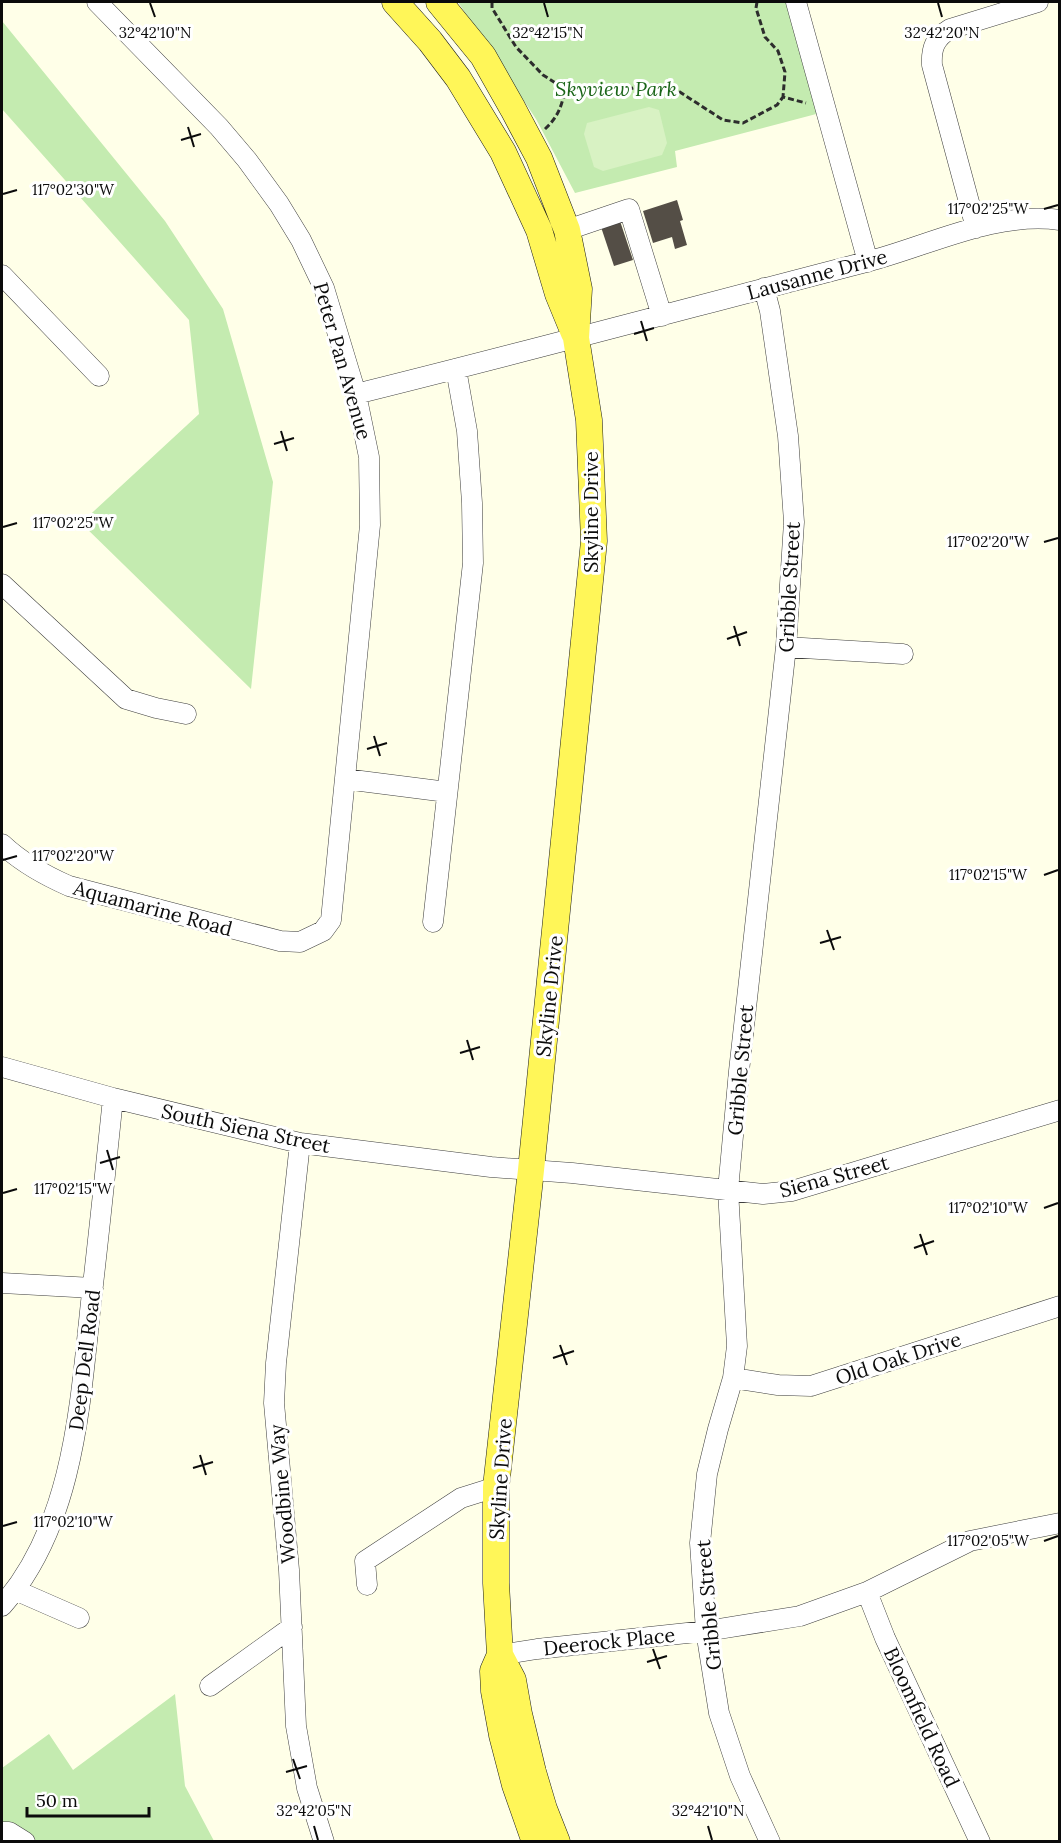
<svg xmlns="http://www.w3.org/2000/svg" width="1061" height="1843" viewBox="0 0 1061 1843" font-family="Lora,serif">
	<rect width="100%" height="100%" fill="#ffffe8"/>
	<path fill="#c4ebb0" d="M458,2H790L820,113L675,151L677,167L575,193L536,119Z
		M2,21L165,221L223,309L273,482L251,689L81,523L199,414L189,320L2,109Z
		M175,1694L185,1786L214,1841H2V1768L49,1734L73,1770Z"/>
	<path fill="#d8f2c3" d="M649,107L659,110L667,143L662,155L603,171L594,167L584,134L587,123Z"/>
	<path fill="#544e46" d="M677,200L683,220L680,221L687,245L675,249L672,237L653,243L643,211Z
		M615,206L633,260L614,266L596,212Z"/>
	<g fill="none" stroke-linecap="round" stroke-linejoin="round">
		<defs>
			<path id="minor" d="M796,2L868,262
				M976,228L932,65C931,48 935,38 950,29L1038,2
				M567,230L629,209L662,316
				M2,275L99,376
				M764,288L770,311L788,436L794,522L786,647L739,1071L728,1190L737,1346L733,1378L718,1429L707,1474L700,1543L706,1631L719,1713L740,1776L770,1842
				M356,394C526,352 696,306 866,262C929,246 993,211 1060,220
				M2,584L126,699L156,708L186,714
				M786,647L903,654
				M345,779L447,792
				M2,844C22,863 44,875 69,886L280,941L300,942L323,931L331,920L370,525L369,457L356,394L324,288L301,240L279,204L247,160L219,127L97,2
				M433,922L473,563L472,503L467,431L456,369
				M2,1067L113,1098L300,1143L491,1167L572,1173L763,1194L792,1191L1060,1110
				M300,1143L276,1363L274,1403L289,1570L296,1726L307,1788L324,1842
				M2,1283L93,1288
				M733,1378L778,1385L811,1386L1060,1306
				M367,1585L365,1561L461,1498L496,1487
				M15,1590L79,1618
				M867,1592L885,1638L980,1842
				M2,1606C74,1524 80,1405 91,1302C99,1234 106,1166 113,1098
				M500,1655L537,1649L706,1631L800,1616L867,1592L970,1541L1060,1523
				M210,1686L292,1627
				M2,1832H9L25,1842"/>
			<path id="major" d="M395,2L430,41L458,78L503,152L539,230L558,294L574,333
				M439,2L483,56L513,109L539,158L567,230L579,289L576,338L589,420L594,541L531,1170L496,1487V1583L500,1655L513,1680L519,1714L533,1772L544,1809L557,1842
				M500,1655L493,1671L494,1691L502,1735L515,1785L535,1842"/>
		</defs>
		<use href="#minor" stroke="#3e3e3e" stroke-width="21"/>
		<use href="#major" stroke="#1c1c1c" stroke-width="27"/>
		<path stroke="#2d2d2d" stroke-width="3" stroke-dasharray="6 3" stroke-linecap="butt" d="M492,2V8L516,47L543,75L565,89L595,94L611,93L642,86L669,85L723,120L743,123L777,105L783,97
			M757,2L756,8L765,37L778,51L785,72L783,97L806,103
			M545,129C558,117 562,106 565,89"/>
		<use href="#minor" stroke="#fff" stroke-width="20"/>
		<use href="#major" stroke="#fff658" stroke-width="26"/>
	</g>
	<path fill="none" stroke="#0b0b0b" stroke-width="2" d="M150,3L155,17M544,3L548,17M938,3L942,17M188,127L194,147M181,140L201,134M3,194L17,190M1044,209L1058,205M641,321L647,341M634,334L654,328M281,431L287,451M274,444L294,438M3,527L17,523M1044,542L1058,538M734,626L740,646M727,639L747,632M374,736L380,756M367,749L387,743M3,860L17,856M1044,875L1058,870M827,930L834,950M820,943L841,937M467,1040L473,1060M460,1053L480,1047M107,1150L113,1170M100,1163L120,1157M3,1193L17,1189M1044,1208L1058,1203M920,1234L927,1255M914,1248L934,1241M560,1345L567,1365M553,1358L574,1351M200,1455L206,1475M193,1468L213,1462M3,1526L17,1522M1044,1541L1058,1536M653,1649L660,1669M647,1662L667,1656M293,1759L300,1779M286,1772L307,1766M314,1826L318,1840M708,1826L712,1840"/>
	<g text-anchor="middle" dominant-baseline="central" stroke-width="6" stroke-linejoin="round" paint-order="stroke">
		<g font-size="20" font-style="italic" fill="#1a6518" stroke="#fff">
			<text x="616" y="88">Skyview Park</text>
		</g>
		<g font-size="20" fill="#0b0b0b" stroke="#fff">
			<text transform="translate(817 274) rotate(-15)">Lausanne Drive</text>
			<text transform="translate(343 361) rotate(74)">Peter Pan Avenue</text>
			<text transform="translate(590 512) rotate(-90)">Skyline Drive</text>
			<text transform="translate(789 587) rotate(-87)">Gribble Street</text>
			<text transform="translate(153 908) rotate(15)">Aquamarine Road</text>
			<text transform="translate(549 996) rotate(-84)">Skyline Drive</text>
			<text transform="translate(740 1070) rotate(-85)">Gribble Street</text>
			<text transform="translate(246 1128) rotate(12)">South Siena Street</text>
			<text transform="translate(834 1176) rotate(-15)">Siena Street</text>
			<text transform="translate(898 1358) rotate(-18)">Old Oak Drive</text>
			<text transform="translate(84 1360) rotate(-83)">Deep Dell Road</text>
			<text transform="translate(500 1479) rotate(-86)">Skyline Drive</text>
			<text transform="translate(282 1494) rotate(-95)">Woodbine Way</text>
			<text transform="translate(708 1605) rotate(-95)">Gribble Street</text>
			<text transform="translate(609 1641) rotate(-6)">Deerock Place</text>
			<text transform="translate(922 1717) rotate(65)">Bloomfield Road</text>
		</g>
	</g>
	<g font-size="15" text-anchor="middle" fill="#0b0b0b" stroke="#fff" stroke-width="6" stroke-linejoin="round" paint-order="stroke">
		<text x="155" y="38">32°42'10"N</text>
		<text x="548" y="38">32°42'15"N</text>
		<text x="942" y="38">32°42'20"N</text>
		<text x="73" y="195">117°02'30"W</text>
		<text x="988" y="214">117°02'25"W</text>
		<text x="73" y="528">117°02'25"W</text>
		<text x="988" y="547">117°02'20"W</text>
		<text x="73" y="861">117°02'20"W</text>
		<text x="988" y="880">117°02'15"W</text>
		<text x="73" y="1194">117°02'15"W</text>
		<text x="988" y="1213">117°02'10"W</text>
		<text x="73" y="1527">117°02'10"W</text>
		<text x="988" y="1546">117°02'05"W</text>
		<text x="314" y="1816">32°42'05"N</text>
		<text x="708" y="1816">32°42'10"N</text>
	</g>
	<rect width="1061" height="1843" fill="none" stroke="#0b0b0b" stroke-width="6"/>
	<path d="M27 1807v9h122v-9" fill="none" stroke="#0b0b0b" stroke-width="3"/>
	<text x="36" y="1807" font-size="18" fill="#0b0b0b" stroke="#ffffff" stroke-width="4.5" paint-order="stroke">50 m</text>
</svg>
